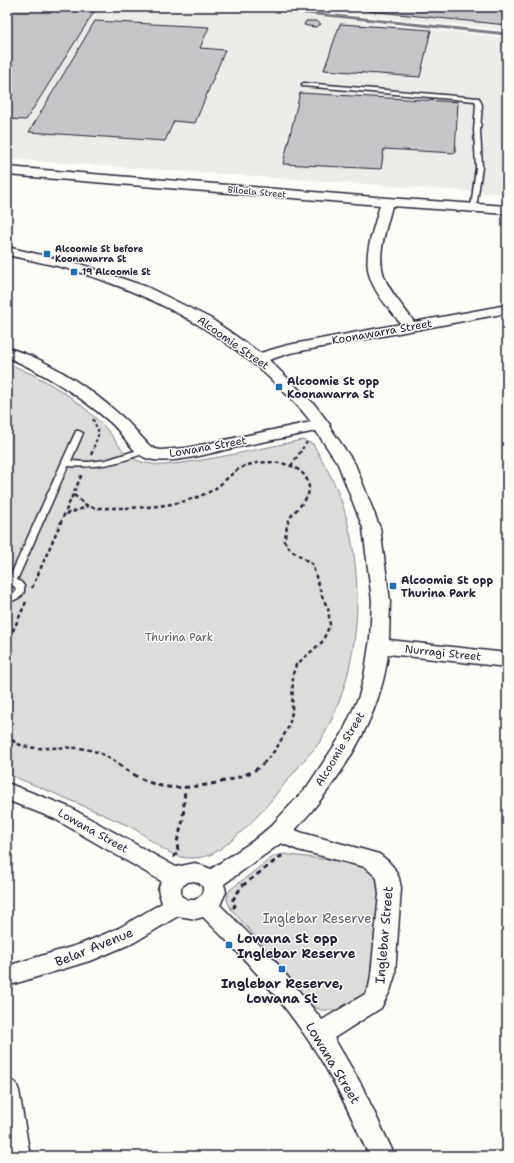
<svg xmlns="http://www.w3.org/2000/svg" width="514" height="1163" viewBox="0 0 514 1163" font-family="'Shantell Sans',sans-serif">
	<rect width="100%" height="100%" fill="#fdfcf7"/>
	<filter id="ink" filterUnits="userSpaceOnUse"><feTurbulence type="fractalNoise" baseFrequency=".025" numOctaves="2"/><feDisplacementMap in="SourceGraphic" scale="8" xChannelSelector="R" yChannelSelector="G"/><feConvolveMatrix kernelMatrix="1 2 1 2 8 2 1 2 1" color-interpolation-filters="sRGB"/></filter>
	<g filter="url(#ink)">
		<path fill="#ecece9" d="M7,7H275L274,12L507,38V194L7,159Z
			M281,7H507V30Z"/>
		<path fill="#dddcdb" stroke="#807f8b" d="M7,363C42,377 75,397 101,423C113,434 120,452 134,459C142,463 155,465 164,465C208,461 258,449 302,440L313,444C323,462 334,480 341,500C367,577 362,669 321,740C317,747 310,753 305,759C294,772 283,786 272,799C258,817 230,845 210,855C205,857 198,858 193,858C168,860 150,836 129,826C88,808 48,790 7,774Z
			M284,854L352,863L365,866L376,875L378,880L379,895L371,983L367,990L360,998L340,1010H321L311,1006L305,1001L268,951L231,909L227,900L228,893L231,889L270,859L274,856Z"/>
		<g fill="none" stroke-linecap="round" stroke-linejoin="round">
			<path stroke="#787885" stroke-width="3" d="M249,7L507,34"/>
		</g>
		<path fill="#c6c6c8" stroke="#22223b" d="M7,7H97L26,120L7,119Z
			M329,7H507V25Z
			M95,21L209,27L200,48L225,50L195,123L174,121L165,141L29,132Z
			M306,21H316L321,24L316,27L308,26L304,25Z
			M340,24L431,30L420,77L324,70Z
			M300,93L458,102L455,153L384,149L381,169L283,164Z"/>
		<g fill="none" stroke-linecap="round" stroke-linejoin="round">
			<defs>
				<path id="lane" d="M304,83L479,98L482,105L480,130L482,167L476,209L471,208L476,167L474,130L476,105L475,101L302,86V84Z
					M76,431H79L83,433L71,461L88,462L106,460L144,448L148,450C145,454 139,455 134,457C112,465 92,468 68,466L17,580L21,582L24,586C26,597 16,600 7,602V596L14,593L16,589L14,586L7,585V579H9Z"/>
				<path id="street" d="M7,167L387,198L507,206V214L392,206C387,227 376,254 384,276C390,293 404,307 414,322L507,305V313L290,353L269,360L315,405L330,425L329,426L355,464L380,528L390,601L389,640L507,653V667L388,654C380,720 339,782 295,830L303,833L379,854L388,861L394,868L399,878L401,888L395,975L390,991L381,1008L334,1038L361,1084L395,1156H369C354,1122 338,1087 318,1055C286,1004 246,959 203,917L196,919L178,916L135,942L93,960L7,986V966L81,944L119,928L162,903L158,890L161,881L55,819L7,800V783L69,807L176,867L195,863L211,869L253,841L271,826L307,787L342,734L359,696L364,677L370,639L372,601L363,528L338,464L316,431C289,437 261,442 233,448C210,453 168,466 146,458C131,452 122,432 110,422C79,395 44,373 7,357V348C45,357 91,389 120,415C131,424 140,436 150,446L155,449L161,450L186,448L311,422C301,408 289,397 276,384C220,329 147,293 72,270C51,264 29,260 7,255V247L80,264L147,287L210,318L260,353L288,345L401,324C389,308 371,290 368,269C365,249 375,225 380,205L7,175ZM281,843L298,850L365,867L377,878L379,894L371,975L369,987L365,994L322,1020L271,956L220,905L226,892L224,884ZM194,881L199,883L203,887V894L195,900H188L181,896V887L188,882Z
					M7,1079L16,1083L19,1091L30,1156H7Z"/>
			</defs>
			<use href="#lane" stroke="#22223b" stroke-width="3"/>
			<use href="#street" stroke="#22223b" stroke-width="3"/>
			<path stroke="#22223b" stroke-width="2" stroke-dasharray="3 2.5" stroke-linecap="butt" d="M93,419L99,433L93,449
				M302,449L308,441"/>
			<path stroke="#22223b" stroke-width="2.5" stroke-dasharray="4 3" stroke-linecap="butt" d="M91,455L94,448
				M291,466L303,448
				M74,495C79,499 83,504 88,506C97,509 107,508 116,508C148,508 182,506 211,491C224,484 233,469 248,465C267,459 306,461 309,487C310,501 294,509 289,520C286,527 286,534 284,541L291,550L312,564L323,599L328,608L330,625L322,642L296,665L293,674L292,712L289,726L276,749L262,765
				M66,514L87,507
				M32,588L82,474
				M7,644L26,602
				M7,735C10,738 13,741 16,743C34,752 58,746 77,748C93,749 107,755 119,765"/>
			<path stroke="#22223b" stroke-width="3" stroke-dasharray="5 4" stroke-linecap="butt" d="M118,764C133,775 149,785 168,787C190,790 248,780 263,764
				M173,857L178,853L177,842L183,820L185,787
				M233,908L235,906L232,901L242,886L284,854"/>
			<use href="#lane" fill="#fdfcf7" fill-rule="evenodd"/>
			<use href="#street" fill="#fdfcf7" fill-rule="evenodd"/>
		</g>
	</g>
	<g fill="#1f6fb2" stroke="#fdfcf7" stroke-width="1.5">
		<rect x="43" y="250" width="8" height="8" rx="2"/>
		<rect x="70" y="268" width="8" height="8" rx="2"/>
		<rect x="275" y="383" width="8" height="8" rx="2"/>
		<rect x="389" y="582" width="8" height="8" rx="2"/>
		<rect x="225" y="941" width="8" height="8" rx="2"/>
		<rect x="278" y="965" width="8" height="8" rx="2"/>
	</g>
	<g text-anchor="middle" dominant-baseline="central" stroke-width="3" stroke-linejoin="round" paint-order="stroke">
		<g font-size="9" fill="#22223b" stroke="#fdfcf7">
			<text transform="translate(257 192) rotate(5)">Biloela Street</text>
		</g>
		<g font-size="9" font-weight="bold" fill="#22223b" stroke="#fdfcf7" text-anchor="start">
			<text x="55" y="249">Alcoomie St before<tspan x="55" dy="10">Koonawarra St</tspan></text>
			<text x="82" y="272">19 Alcoomie St</text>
		</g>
		<g font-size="11" fill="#22223b" stroke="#fdfcf7">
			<text transform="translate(382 332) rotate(-10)">Koonawarra Street</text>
			<text transform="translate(233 343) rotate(35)">Alcoomie Street</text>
			<text transform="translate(208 447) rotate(-10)">Lowana Street</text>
			<text transform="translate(443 653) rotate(6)">Nurragi Street</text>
			<text transform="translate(340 749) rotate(-59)">Alcoomie Street</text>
			<text transform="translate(93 831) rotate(29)">Lowana Street</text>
		</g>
		<g font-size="11" font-weight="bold" fill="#22223b" stroke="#fdfcf7" text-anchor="start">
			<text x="287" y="381">Alcoomie St opp<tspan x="287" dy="13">Koonawarra St</tspan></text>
			<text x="401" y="580">Alcoomie St opp<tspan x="401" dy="13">Thurina Park</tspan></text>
		</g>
		<g font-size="11" fill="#5a5a6b" stroke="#fdfcf7">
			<text x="179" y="637">Thurina Park</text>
		</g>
		<g font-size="13" fill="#5a5a6b" stroke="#fdfcf7">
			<text x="317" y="918">Inglebar Reserve</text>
		</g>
		<g font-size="13" fill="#22223b" stroke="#fdfcf7">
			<text transform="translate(384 935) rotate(-85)">Inglebar Street</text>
			<text transform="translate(94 947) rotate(-22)">Belar Avenue</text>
			<text transform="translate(333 1063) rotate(59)">Lowana Street</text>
		</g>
		<g font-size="13" font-weight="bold" fill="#22223b" stroke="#fdfcf7" text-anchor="start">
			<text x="237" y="938">Lowana St opp<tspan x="237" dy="15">Inglebar Reserve</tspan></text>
			<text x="282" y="983" text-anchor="middle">Inglebar Reserve,<tspan x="282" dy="15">Lowana St</tspan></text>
		</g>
	</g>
	<rect width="514" height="1163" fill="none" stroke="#fdfcf7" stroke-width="24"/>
	<rect x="12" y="12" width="490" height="1139" fill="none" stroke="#22223b" stroke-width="1.5" filter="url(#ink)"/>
</svg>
